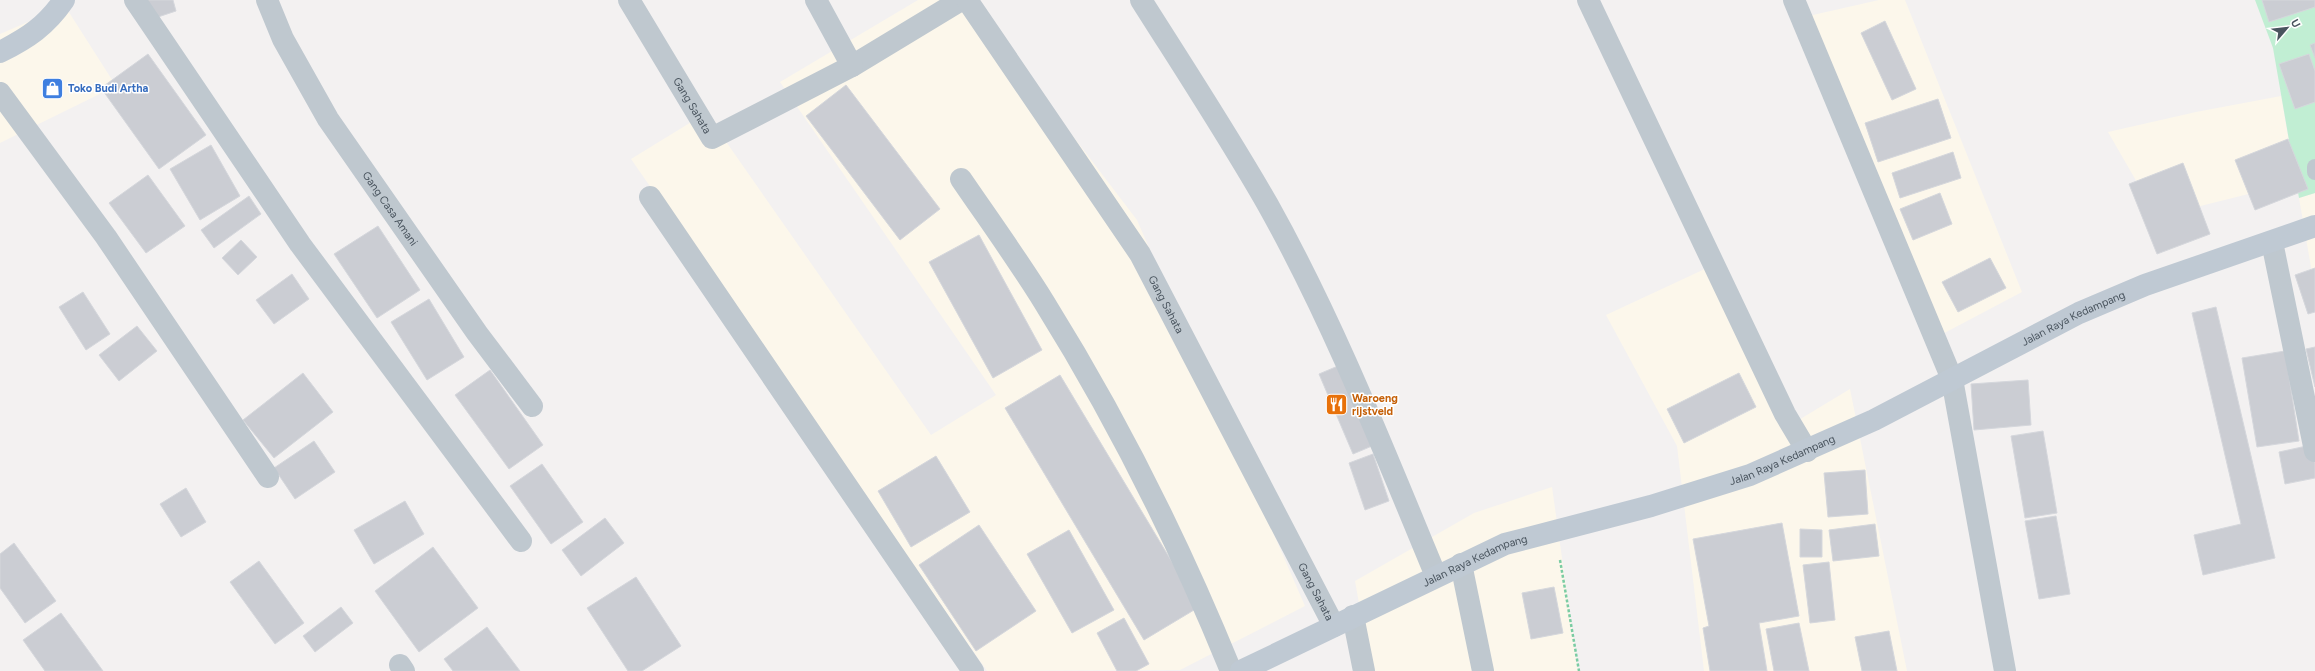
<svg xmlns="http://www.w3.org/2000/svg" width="2315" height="671" viewBox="0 0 2315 671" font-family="Figtree,sans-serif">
	<rect width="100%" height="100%" fill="#f3f1f1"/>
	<path fill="#fcf7eb" d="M918,0H969L1137,220L1305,606L1180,670L987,671L631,159L706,113L931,435L996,395L780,82Z
		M1879,0H1905L2022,292L1933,339L1804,17Z
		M65,6L116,86L0,143V34Z
		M2281,96L2296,182L2157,217L2108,132L2196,112Z
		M2315,193V290L2299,198Z
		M1709,267L1787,427L1850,389L1907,671H1704L1677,446L1606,315Z
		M1552,487L1578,671H1371L1355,581L1474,513Z"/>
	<path fill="#c1eed3" d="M2255,0H2315V193L2299,198L2273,48Z"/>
	<path fill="#cbcdd3" stroke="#d5d7dc" d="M145,0H173L176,11L152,19Z
		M2262,0H2315V7L2269,22Z
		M1885,21L1916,89L1892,100L1861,33Z
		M2315,43V58L2310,45Z
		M148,54L206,135L159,169L101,88Z
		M2309,54L2315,71V102L2295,109L2279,64Z
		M846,85L940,209L900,240L806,116Z
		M1938,99L1951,138L1878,162L1865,123Z
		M2288,139L2308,189L2255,210L2235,160Z
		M211,145L240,196L200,220L170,169Z
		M1953,152L1961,178L1900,198L1892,173Z
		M2183,163L2210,234L2157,254L2129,184Z
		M148,175L185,226L146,253L109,203Z
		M1940,193L1952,224L1913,240L1900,209Z
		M249,196L261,214L214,248L201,230Z
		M378,226L420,290L377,318L334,254Z
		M979,235L1042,350L993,378L929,262Z
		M241,240L257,257L238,275L222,258Z
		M1990,258L2006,288L1958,312L1942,282Z
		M2315,268V312L2308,314L2295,275Z
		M292,274L309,299L274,324L256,300Z
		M83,292L110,334L86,350L59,307Z
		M429,299L464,357L427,380L391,322Z
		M2216,307L2275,558L2203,575L2194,535L2241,524L2192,313Z
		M137,326L157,351L119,381L99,355Z
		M2315,347V387L2306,349Z
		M2285,351L2299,441L2257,447L2242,358Z
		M1338,366L1372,446L1353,454L1319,374Z
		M490,370L543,445L509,469L455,395Z
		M303,373L333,412L274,458L243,420Z
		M1739,373L1756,407L1684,443L1667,409Z
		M1060,375L1199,607L1144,640L1005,408Z
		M2028,380L2031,425L1974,430L1971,384Z
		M2043,431L2057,513L2025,518L2011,436Z
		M314,441L335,472L295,499L274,468Z
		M2311,445L2315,463V478L2285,484L2279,452Z
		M1373,454L1389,501L1365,510L1349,463Z
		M936,456L970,512L911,547L878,491Z
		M542,464L583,522L551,544L510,486Z
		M1865,470L1868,514L1828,517L1824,473Z
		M186,488L206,522L181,537L160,504Z
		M405,501L424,534L374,564L354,530Z
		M2056,516L2070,594L2039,599L2025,521Z
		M605,518L624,543L581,576L562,550Z
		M1782,523L1799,616L1759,623L1767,671H1710L1703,628L1709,626L1693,539Z
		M1875,524L1879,556L1833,561L1829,530Z
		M979,525L1036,611L976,651L919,565Z
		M1800,529L1822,530V557H1800Z
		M1069,530L1114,610L1072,633L1027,554Z
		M14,543L56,601L25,623L0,588V554Z
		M433,547L478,608L419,652L375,591Z
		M259,561L304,623L275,644L230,582Z
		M1829,562L1835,620L1810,623L1803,565Z
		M636,577L681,646L642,671H628L587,608Z
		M1554,587L1563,633L1531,639L1522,593Z
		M341,607L353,623L315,652L303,636Z
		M61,613L103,671H45L23,640Z
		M1124,618L1149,664L1136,671H1117L1097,633Z
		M1799,623L1809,671H1774L1766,629Z
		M487,627L520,671H453L444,659Z
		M1889,631L1897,671H1862L1855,637Z"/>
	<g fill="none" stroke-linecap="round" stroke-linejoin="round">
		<path stroke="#7acca3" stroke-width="2.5" stroke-dasharray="3 2" stroke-linecap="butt" d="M1560,560L1579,671"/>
		<path stroke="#bfc8cf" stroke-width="16" d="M2315,167V172"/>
		<g stroke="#bfc8cf" stroke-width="22">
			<path d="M135,0L300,244L521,541"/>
			<path id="s1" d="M267,0L283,39L328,119L477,333L532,406"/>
			<path id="s2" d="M629,0L712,138L852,66L961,0"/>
			<path d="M816,0L852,66"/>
			<path id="s3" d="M967,0L1140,254L1334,626"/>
			<path d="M1141,0C1184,68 1228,135 1268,205C1334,323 1384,451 1436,576"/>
			<path d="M1588,0L1785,414L1807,451"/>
			<path d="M1794,0L1952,379L2005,671"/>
			<path d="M0,93L106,237L268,477"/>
			<path d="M961,179C989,220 1018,260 1044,302C1117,419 1179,543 1231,671"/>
			<path d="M650,197L973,671"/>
			<path d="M2272,242L2315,451"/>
			<path d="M1461,564L1483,671"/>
			<path d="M1353,616L1364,671"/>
			<path d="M400,665L404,671"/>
		</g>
		<g stroke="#bfc9d3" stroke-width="22">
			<path d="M0,52C28,38 46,26 64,0"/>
			<path id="s4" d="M1241,671L1505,544L1651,506L1750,475L1874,420L2079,313L2145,285L2315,226"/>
		</g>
	</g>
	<defs>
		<symbol id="shop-square" viewBox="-11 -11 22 22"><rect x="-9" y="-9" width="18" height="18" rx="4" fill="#3f7fe0" stroke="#fff"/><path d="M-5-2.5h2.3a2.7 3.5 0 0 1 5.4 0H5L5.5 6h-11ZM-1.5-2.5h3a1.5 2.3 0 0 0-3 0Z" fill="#fff"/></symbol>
		<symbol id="restaurant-square" viewBox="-11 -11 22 22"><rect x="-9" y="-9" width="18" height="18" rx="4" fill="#e8710a" stroke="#fff"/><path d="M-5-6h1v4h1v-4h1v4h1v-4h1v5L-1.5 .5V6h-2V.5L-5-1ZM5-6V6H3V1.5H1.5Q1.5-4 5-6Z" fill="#fff"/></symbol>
	</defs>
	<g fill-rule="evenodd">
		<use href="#shop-square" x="40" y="76" width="25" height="25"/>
		<use href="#restaurant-square" x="1324" y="392" width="25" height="25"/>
	</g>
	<g text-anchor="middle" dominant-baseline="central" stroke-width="3" stroke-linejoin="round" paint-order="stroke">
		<g font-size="11" font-weight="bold" fill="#366cbe" stroke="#fff" text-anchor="start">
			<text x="68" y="88">Toko Budi Artha</text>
		</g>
		<g font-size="11" fill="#49545e" stroke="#fff">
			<text stroke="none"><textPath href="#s2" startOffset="123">Gang Sahata</textPath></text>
			<text stroke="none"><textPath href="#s1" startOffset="243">Gang Casa Amani</textPath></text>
			<text stroke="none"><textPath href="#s3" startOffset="364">Gang Sahata</textPath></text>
			<text stroke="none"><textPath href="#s4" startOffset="907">Jalan Raya Kedampang</textPath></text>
			<text stroke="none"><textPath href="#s4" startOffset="583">Jalan Raya Kedampang</textPath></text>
			<text stroke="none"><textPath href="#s4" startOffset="259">Jalan Raya Kedampang</textPath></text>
			<text stroke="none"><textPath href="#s3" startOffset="688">Gang Sahata</textPath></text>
		</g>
		<g font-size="11" font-weight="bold" fill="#c56008" stroke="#fff" text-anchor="start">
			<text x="1352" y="398">Waroeng<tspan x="1352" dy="13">rijstveld</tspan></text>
		</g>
	</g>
	<g transform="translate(2287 28) rotate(62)" stroke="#ffffff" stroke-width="3" paint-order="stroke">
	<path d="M0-3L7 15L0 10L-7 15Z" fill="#49545e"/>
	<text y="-6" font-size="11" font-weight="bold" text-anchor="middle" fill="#49545e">U</text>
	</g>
</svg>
